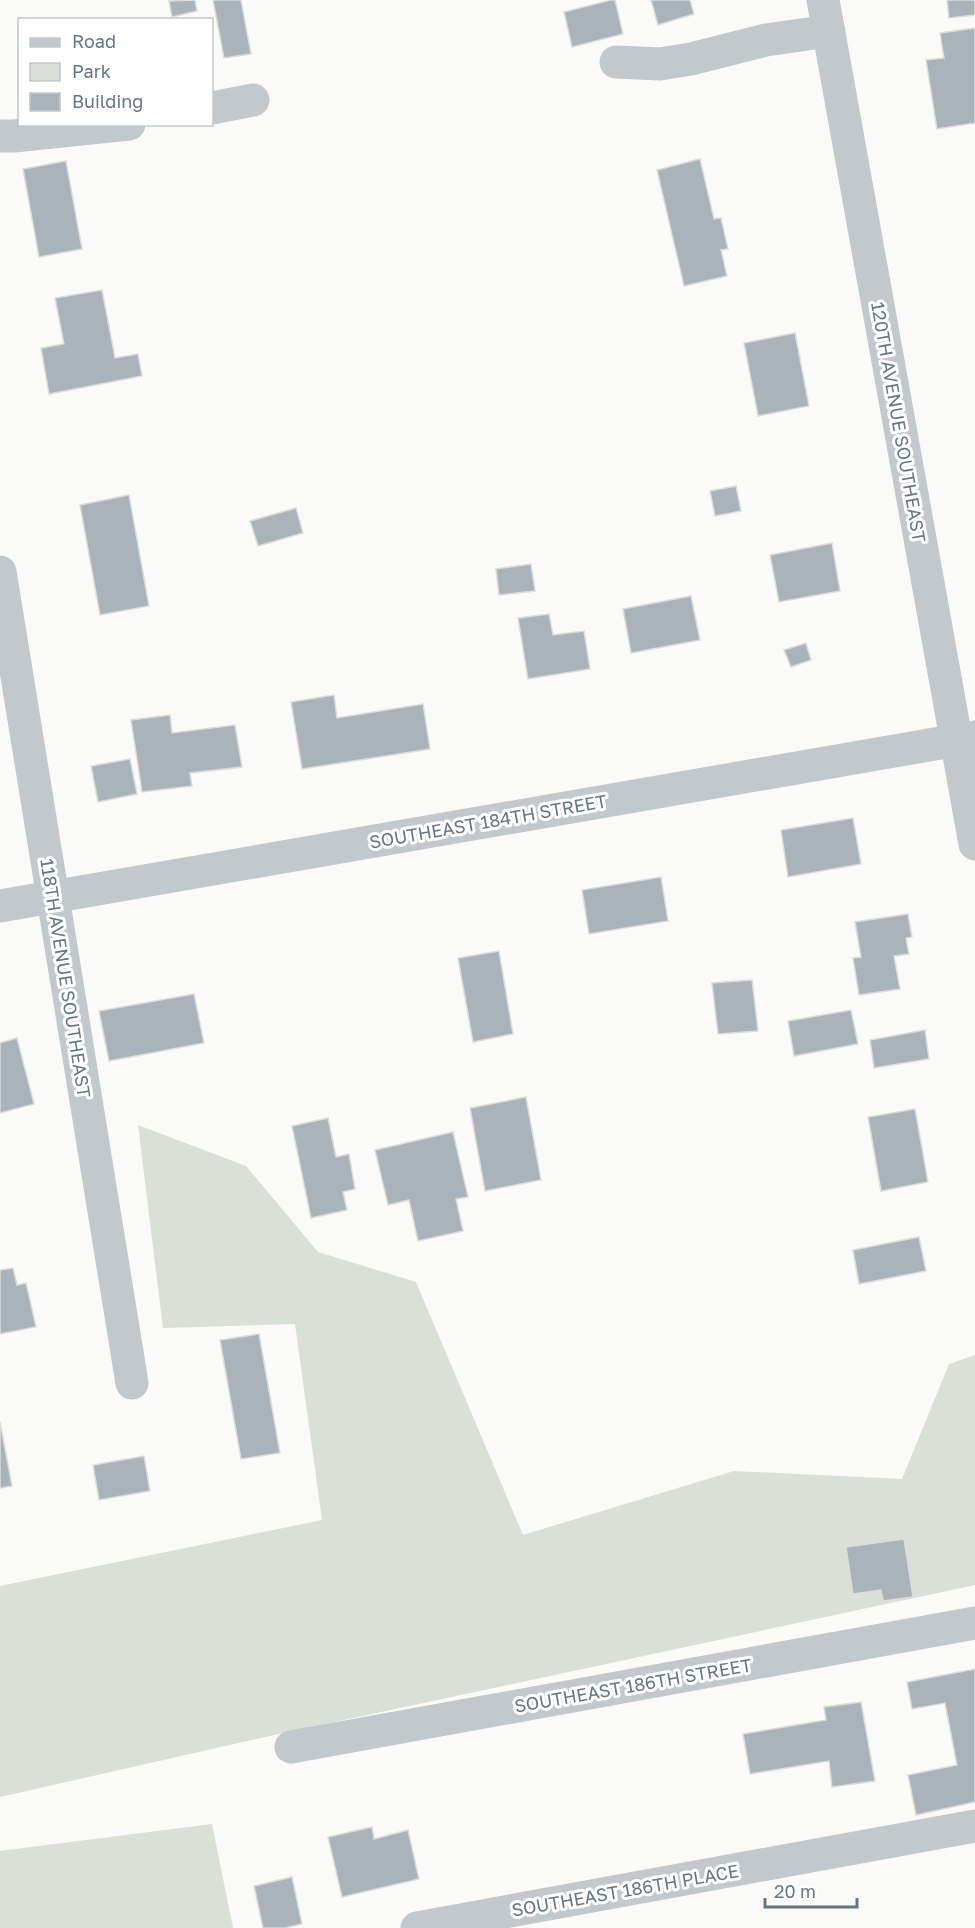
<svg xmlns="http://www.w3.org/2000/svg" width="975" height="1928" viewBox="0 0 975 1928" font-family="'Golos Text',sans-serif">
	<rect width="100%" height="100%" fill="#fafaf8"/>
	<path fill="#dadfd7" d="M138,1125L246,1166L318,1252L416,1282L523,1535L734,1471L902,1479L949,1364L975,1355V1585L283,1733L0,1797V1586L322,1520L295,1324L163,1328Z
		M212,1824L233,1928H0V1851Z"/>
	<path fill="#aab3b9" stroke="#dcdcda" stroke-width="1.5" d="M195,0L197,11L172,17L169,1Z
		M213,0H241L251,54L224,58Z
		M611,0H615L623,34L572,47L564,12Z
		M651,0H690L694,14L658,25Z
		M947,0H975V15L949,18Z
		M975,28V123L937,129L926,60L944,58L940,33Z
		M700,159L714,219L721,218L728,249L721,250L727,276L684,286L657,170Z
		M66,161L82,249L39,257L23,169Z
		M102,290L115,358L138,354L142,376L49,394L41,348L64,344L55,298Z
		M795,333L809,406L758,416L744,343Z
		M736,486L741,511L715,516L710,491Z
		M129,495L149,606L100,615L80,505Z
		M296,508L303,533L258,546L250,521Z
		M832,543L840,591L779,602L770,555Z
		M531,564L535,591L499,595L496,569Z
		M691,596L700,640L631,653L623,609Z
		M549,614L553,635L584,631L590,669L528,679L518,618Z
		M806,643L811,660L791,667L784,650Z
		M334,695L337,718L423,704L430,749L302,769L291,702Z
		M170,715L172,733L235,725L242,767L190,773L192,786L142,792L131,720Z
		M130,759L137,794L98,802L91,766Z
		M853,818L861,864L788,877L781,830Z
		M661,877L668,921L589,934L582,890Z
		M908,914L912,937L906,938L909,954L894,956L900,989L859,995L853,958L861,957L855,922Z
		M499,951L513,1034L473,1042L458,958Z
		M752,980L758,1031L718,1034L712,983Z
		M194,994L204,1043L109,1061L99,1011Z
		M851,1010L858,1044L794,1056L788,1021Z
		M925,1030L929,1059L874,1068L870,1040Z
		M17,1038L34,1104L0,1113V1043Z
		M526,1097L541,1180L485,1191L470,1108Z
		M915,1109L928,1182L881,1191L868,1117Z
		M328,1118L336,1157L349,1154L355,1189L343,1192L347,1210L311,1218L292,1126Z
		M453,1132L468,1197L456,1199L463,1231L418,1241L409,1200L388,1205L375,1150Z
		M919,1237L926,1271L859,1284L853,1250Z
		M13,1268L17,1285L26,1283L36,1327L0,1334V1270Z
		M259,1334L280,1453L241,1459L220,1340Z
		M0,1422L12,1486L0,1488Z
		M144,1456L150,1491L99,1500L93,1465Z
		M904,1539L913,1597L883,1601L881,1590L853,1594L846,1547Z
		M975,1669V1802L916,1815L908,1775L957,1765L945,1703L912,1709L907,1682Z
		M861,1702L875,1781L832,1787L829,1761L750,1774L743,1734L826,1720L824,1707Z
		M372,1827L374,1839L408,1830L419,1879L342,1897L328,1837Z
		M292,1877L302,1924L285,1928H263L254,1886Z"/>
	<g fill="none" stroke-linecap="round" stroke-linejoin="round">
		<path stroke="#c3c8cc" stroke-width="33" d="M823,0L975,844
			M616,62L660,64L691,59L766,40L829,31
			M212,108L253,100
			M0,136H14L129,124
			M0,572L132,1383
			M0,906L975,737
			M291,1747L975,1623
			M417,1928L975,1826"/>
	</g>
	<g text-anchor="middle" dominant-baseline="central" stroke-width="6" stroke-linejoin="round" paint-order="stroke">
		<g font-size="18" fill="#657683" stroke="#fff">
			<text transform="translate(899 422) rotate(80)">120TH AVENUE SOUTHEAST</text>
			<text transform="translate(488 821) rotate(-10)">SOUTHEAST 184TH STREET</text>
			<text transform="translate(66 978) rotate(81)">118TH AVENUE SOUTHEAST</text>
			<text transform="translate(633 1685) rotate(-10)">SOUTHEAST 186TH STREET</text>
			<text transform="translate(625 1890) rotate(-10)">SOUTHEAST 186TH PLACE</text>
		</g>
	</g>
	<rect x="18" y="18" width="195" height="108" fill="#ffffff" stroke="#c1c8cd" stroke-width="1.5"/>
	<rect x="30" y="38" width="30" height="9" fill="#c3c8cc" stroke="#c1c8cd" stroke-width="1.5"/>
	<text x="72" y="48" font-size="18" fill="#657683">Road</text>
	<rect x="30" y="63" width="30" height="18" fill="#dadfd7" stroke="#c1c8cd" stroke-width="1.5"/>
	<text x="72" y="78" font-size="18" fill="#657683">Park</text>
	<rect x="30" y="93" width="30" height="18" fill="#aab3b9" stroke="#c1c8cd" stroke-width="1.5"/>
	<text x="72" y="108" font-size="18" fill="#657683">Building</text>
	<path d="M765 1898v9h92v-9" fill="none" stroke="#657683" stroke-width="3"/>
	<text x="774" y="1898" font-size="18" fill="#657683" stroke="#ffffff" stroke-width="4.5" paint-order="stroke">20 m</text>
</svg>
